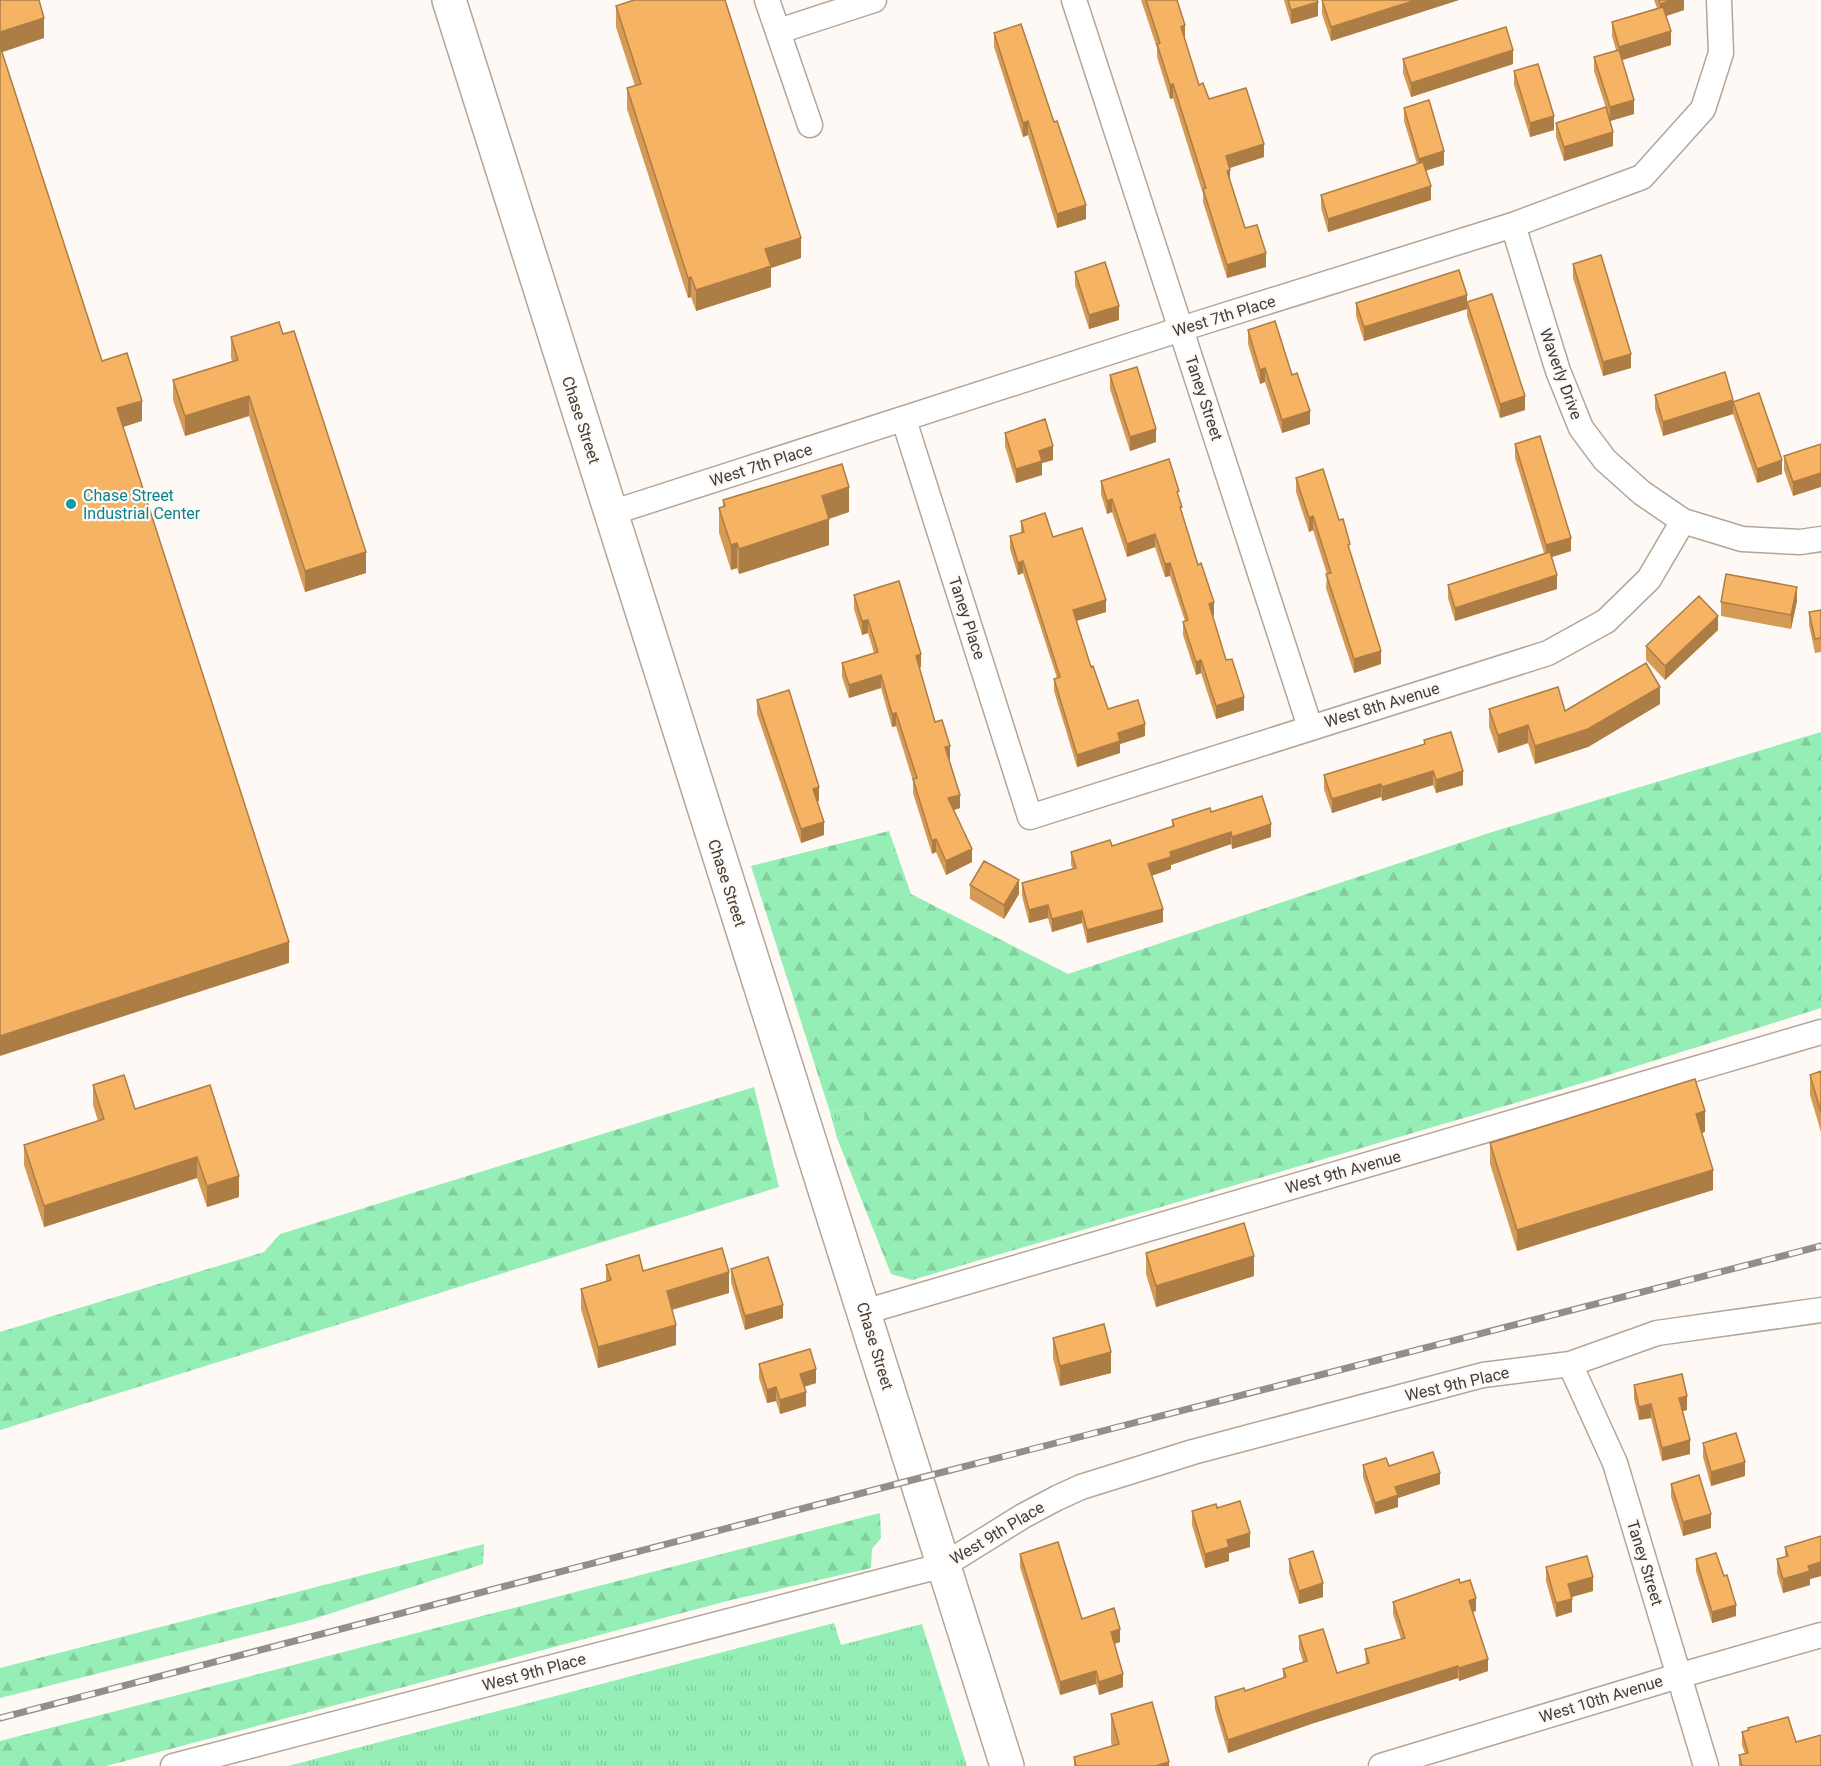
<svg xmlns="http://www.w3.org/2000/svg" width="1821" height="1766" viewBox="0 0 1821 1766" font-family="Roboto,sans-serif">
	<defs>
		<pattern id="grass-tufts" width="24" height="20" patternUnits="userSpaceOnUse" patternTransform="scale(1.5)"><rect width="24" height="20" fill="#94eeb5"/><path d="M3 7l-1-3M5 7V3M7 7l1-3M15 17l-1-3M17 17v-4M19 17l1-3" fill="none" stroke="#81cd9c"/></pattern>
		<pattern id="forest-firs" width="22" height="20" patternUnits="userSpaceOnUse" patternTransform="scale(1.5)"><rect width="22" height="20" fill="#94eeb5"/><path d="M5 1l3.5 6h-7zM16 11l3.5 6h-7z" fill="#81cd9c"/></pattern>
	</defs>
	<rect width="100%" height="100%" fill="#fef9f4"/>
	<path fill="url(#grass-tufts)" d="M864,1106V1122L837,1138L830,1112Z
		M834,1623L841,1645L922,1624L967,1766H288Z"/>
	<path fill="url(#forest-firs)" d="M1821,732V1008L1586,1082L912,1280L891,1274L837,1138L864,1122V1106L830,1112L751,866L889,831L911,894L1068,974L1492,832Z
		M754,1087L779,1187L0,1430V1332L264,1252L280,1234Z
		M880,1513L881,1538L872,1549L871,1568L731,1600L106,1766H0V1741Z
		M484,1544L483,1564L307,1621L0,1698V1668Z"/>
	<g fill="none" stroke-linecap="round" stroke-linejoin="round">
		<defs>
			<path id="street" d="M767,0L810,125
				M1074,0L1310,727
				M779,31L874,0
				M1513,225L1558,371L1581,428L1605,460L1642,493L1683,521L1742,539L1800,542L1821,539
				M904,420L1030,817L1548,653L1606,621L1649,579L1683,521
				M611,513L1203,322L1513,225L1642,177L1703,109L1721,53L1719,0
				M864,1312L1821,1032
				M1570,1364L1615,1463L1706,1766
				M173,1766L944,1565L1023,1516L1057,1498L1081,1487L1193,1452L1483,1375L1570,1364L1657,1333L1821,1310
				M1381,1766L1678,1676L1821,1635"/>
			<path id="secondary" d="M449,0L1007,1766"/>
		</defs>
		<use href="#street" stroke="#b2a69a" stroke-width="27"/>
		<use href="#secondary" stroke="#b2a69a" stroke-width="36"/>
		<use href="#street" stroke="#fff" stroke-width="24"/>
		<use href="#secondary" stroke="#fff" stroke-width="33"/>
		<defs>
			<path id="rail" d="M0,1718L916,1479L1821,1246"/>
		</defs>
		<use href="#rail" stroke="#938e89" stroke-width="7"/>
		<use href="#rail" stroke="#fef9f4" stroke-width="4.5" stroke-dasharray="14" stroke-linecap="butt"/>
	</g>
	<path fill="#d49a56" d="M1141,0H1177L1185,39L1199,85L1209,99L1264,157L1230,168V181L1245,228L1266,267L1227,278L1203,202V194L1173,98L1170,99L1157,57V48Z
		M1284,0H1317L1318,16L1291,24Z
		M1322,0H1459L1331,41L1322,14Z
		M1654,0H1684V10L1666,16L1671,45L1622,60L1634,114L1610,121L1613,146L1564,161L1556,137V123L1606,108L1594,71V57L1616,50L1612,36V22L1657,8Z
		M616,6L801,258L771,268V287L696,311L691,297L688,298L627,109V88L635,86L616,27Z
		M994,33L1086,219L1057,228L1028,135L1023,137L994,47Z
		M1403,59L1513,64L1411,97L1403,73Z
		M1514,71L1554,130L1530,137L1514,85Z
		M1404,108L1444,165L1426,170L1431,200L1328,232L1321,208V195L1417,164L1404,121Z
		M1573,264L1631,368L1603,376L1573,278Z
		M1075,272L1119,320L1089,329L1075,285Z
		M1467,302L1525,410L1500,418L1467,316Z
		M1356,303L1467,309L1364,341L1356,316Z
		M1248,330L1292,375L1310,424L1282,433L1265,382L1260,384L1248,344Z
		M231,337L366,573L305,592L249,416L185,436L173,400V380L232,361L231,358Z
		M1110,375L1156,442L1130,451L1110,389Z
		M1655,395L1733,401L1782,474L1757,483L1733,414L1663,436L1655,409Z
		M1005,433L1053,460L1042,463V475L1016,483L1005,446Z
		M1515,444L1571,551L1551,557L1557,589L1455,621L1448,598V585L1544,553L1515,458Z
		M1821,444L1793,496L1784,470V456Z
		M1296,478L1339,520L1350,553L1381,664L1354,673L1326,588L1327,574L1313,530L1309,532L1296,492Z
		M1101,481L1179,499L1182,514L1214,615L1213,616L1226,660L1244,710L1216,719L1201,673L1196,675L1183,635V622L1185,621L1170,576L1165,577L1155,547L1127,557L1112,512L1107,514L1101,494Z
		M723,500L849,512L829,519V545L739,574L737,568L731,570L719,533V508L723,507Z
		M1021,521L1053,537L1106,612L1076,621L1091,667L1108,709L1145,736L1120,744V753L1077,767L1054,691V679L1057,678L1023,573L1018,575L1010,549V536L1021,533Z
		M854,595L921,667L919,668L935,722L950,759L949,760L960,808L954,810L972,862L946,875L936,852L932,854L913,793V781L896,726L892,727L881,688L849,698L842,677V663L874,653L868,633L862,635L854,609Z
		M1797,601L1791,629L1721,616V602Z
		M1821,610V652L1815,653L1809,625V612Z
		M1718,630L1665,680L1646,660V646Z
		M757,700L819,801H817L824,835L801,843L757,714Z
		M1660,704L1588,747L1535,764L1528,743L1498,753L1489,727V709L1565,711Z
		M1424,740L1463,785L1436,793L1433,785L1382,801L1381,797L1332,813L1324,789V775L1424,744Z
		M1211,812L1271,837L1232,849L1231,844L1171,865V869L1151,876L1163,922L1087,943L1082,923L1052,932L1048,918L1029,923L1022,896V883L1073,869L1071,865V852L1112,846L1172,826V820Z
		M970,885L1019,894L1004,919L970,899Z
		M1821,1071V1132L1810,1095V1075Z
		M93,1085L135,1109L210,1085L239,1197L207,1207L197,1178L44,1227L24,1165V1145L98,1121L93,1105Z
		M1705,1132L1702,1133L1713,1190L1517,1251L1490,1164V1143Z
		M1146,1253L1254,1276L1156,1307L1146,1274Z
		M606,1265L643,1271L729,1293L672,1310L676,1345L598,1368L581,1309V1289L606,1281Z
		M731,1269L783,1318L745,1330L731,1282Z
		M1053,1338L1111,1373L1060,1386L1053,1358Z
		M759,1364L816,1383L804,1387L806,1406L780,1414L776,1401L767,1403L759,1378Z
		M1634,1385L1687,1410L1682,1411L1690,1454L1662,1461L1651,1418L1639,1420L1634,1399Z
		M1703,1443L1745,1476L1711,1486L1703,1457Z
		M1363,1465L1389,1466L1440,1484L1398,1498V1507L1375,1514L1363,1477Z
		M1671,1484L1711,1528L1683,1536L1671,1497Z
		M1192,1511L1250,1547L1229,1553V1561L1205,1568L1192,1525Z
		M1821,1536V1576L1810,1579V1585L1783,1593L1777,1573V1559L1785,1557V1547Z
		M1020,1554L1082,1619L1120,1642L1114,1644L1123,1687L1099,1695L1096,1684L1060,1695L1020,1567Z
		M1289,1559L1323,1597L1299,1604L1289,1573Z
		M1696,1559L1724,1576L1736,1616L1712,1623L1696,1571Z
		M1546,1567L1593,1591L1572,1597V1612L1556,1617L1546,1581Z
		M1460,1583L1476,1611L1472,1612L1488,1671L1459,1681L1458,1678L1314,1723L1228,1753L1215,1709V1697L1245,1691L1283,1678V1669L1303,1662L1299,1649V1636L1337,1673L1366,1664L1365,1649L1401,1639L1393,1614V1602Z
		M1111,1714L1169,1766H1074V1757L1112,1746L1111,1742Z
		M1748,1728L1796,1742L1821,1766H1739V1755L1745,1754L1742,1745V1732L1748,1730Z"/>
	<path fill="#ad7d46" d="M1416,0H1459L1331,41V27Z
		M1672,0H1684V10L1660,18V4Z
		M1318,2V16L1291,24V10Z
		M44,18V38L0,53V32Z
		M1185,25V39L1181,27Z
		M1671,31V45L1619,61V47Z
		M1513,50V64L1411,97V83Z
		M1173,84V98L1170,99V85Z
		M1634,100V114L1610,121V107Z
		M1554,116V130L1530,137V123Z
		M1028,121V135L1023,137V123Z
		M1613,132V146L1564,161V147Z
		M1264,144V157L1226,169V156Z
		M1444,151V165L1419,173V159Z
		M1230,170V183L1227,171Z
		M1431,186V200L1328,232V219Z
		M1086,205V219L1057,228V214Z
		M801,238V258L771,268V287L696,311V290L765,249Z
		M1266,253V267L1227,278V265Z
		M691,277V297L688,298V278Z
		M1467,295V309L1364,341V327Z
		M1119,306V320L1089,329V315Z
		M1631,354V368L1603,376V362Z
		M1265,368V382L1260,384V370Z
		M249,396V416L185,436V416Z
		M1525,396V410L1500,418V404Z
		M1733,400V414L1663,436V422Z
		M142,401V421L117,429V408Z
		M1310,411V424L1282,433V420Z
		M1156,429V442L1130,451V437Z
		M1053,446V460L1042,463V475L1016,483V469L1039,451Z
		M1782,460V474L1757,483V469Z
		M1821,473V487L1793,496V482Z
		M849,487V512L822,521V496Z
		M1112,499V512L1107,514V501Z
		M1313,516V530L1309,532V518Z
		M829,519V545L739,574V549Z
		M1155,534V547L1127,557V544Z
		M1571,538V551L1546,559V545Z
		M737,543V568L731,570V545Z
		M366,552V573L305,592V571Z
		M1023,561V573L1018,575V563Z
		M1170,563V576L1165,577V564Z
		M1557,575V589L1455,621V608Z
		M1797,587V601L1791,629V615Z
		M1106,600V612L1073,622V610Z
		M1214,602V615L1209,617V604Z
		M1718,616V630L1665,680V666Z
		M868,620V633L862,635V621Z
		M1381,651V664L1354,673V659Z
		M921,654V667L916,669V656Z
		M1201,660V673L1196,675V662Z
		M881,675V688L849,698V685Z
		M1660,687V704L1588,747L1535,764V746Z
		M1244,697V710L1216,719V706Z
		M896,713V726L892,727V714Z
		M1145,724V736L1120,744V753L1077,767V755L1118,733Z
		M1528,725V743L1498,753V735Z
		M950,746V759L945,761V747Z
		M1433,771V785L1382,801V787Z
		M1463,771V785L1436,793V780Z
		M1381,784V797L1332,813V799Z
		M819,787V801L813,802V789Z
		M960,795V808L948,812V798Z
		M824,822V835L801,843V829Z
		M1271,824V837L1232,849V837Z
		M1231,832V844L1171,865V869L1148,877V864L1170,852Z
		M936,839V852L932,854V841Z
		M972,849V862L946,875V861Z
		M1019,880V894L1004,919V905Z
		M1048,905V918L1029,923V910Z
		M1163,909V922L1087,943V930Z
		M1082,911V923L1052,932V919Z
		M289,942V963L0,1056V1036Z
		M1705,1111V1132L1696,1134V1114Z
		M197,1157V1178L44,1227V1206Z
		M1713,1170V1190L1517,1251V1230Z
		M239,1176V1197L207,1207V1186Z
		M1254,1256V1276L1156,1307V1286Z
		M729,1272V1293L667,1311V1291Z
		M783,1305V1318L745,1330V1316Z
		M676,1325V1345L598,1368V1347Z
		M1111,1352V1373L1060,1386V1366Z
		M816,1369V1383L800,1388V1374Z
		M776,1387V1401L767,1403V1390Z
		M806,1392V1406L780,1414V1400Z
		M1687,1396V1410L1679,1412V1398Z
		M1651,1404V1418L1639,1420V1407Z
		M1690,1440V1454L1662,1461V1448Z
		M1745,1462V1476L1711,1486V1472Z
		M1440,1473V1484L1398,1498V1507L1375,1514V1503L1395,1487Z
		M1711,1514V1528L1683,1536V1522Z
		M1250,1533V1547L1229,1553V1561L1205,1568V1554L1227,1540Z
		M1821,1562V1576L1810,1579V1585L1783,1593V1579L1808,1566Z
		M1593,1577V1591L1568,1598V1584Z
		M1323,1583V1597L1299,1604V1591Z
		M1476,1598V1611L1469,1613V1601Z
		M1572,1599V1612L1556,1617V1603Z
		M1736,1605V1616L1712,1623V1612Z
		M1120,1629V1642L1111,1645V1632Z
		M1488,1659V1671L1459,1681V1668Z
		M1458,1666V1678L1314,1723L1228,1753V1740L1314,1711Z
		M1096,1671V1684L1060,1695V1682Z
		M1123,1674V1687L1099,1695V1682Z
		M1169,1762V1766H1155Z"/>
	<path fill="#f7b364" stroke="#ad7d46" stroke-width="1.5" d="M0,0H39L44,18L0,32Z
		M634,0H725L801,238L765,249L771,266L696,290L691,277L688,278L627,88L641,84L616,6Z
		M1146,0H1177L1185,25L1181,27L1199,85L1203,83L1209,99L1246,88L1264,144L1226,156L1230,170L1227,171L1245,228L1257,225L1266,253L1227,265L1203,189L1206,188L1173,84L1170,85L1157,44L1160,43Z
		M1288,0H1317L1318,2L1291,10Z
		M1322,0H1416L1331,27Z
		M1659,0H1672L1660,4Z
		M1663,7L1671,31L1619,47L1612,22Z
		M1021,24L1054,122L1057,121L1086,205L1057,214L1028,121L1023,123L994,33Z
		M1506,27L1513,50L1411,83L1403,59Z
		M0,46L102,361L127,353L142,401L117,408L289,942L0,1036Z
		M1619,50L1634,100L1610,107L1594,57Z
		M1538,64L1554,116L1530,123L1514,71Z
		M1429,100L1444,151L1419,159L1404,108Z
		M1606,107L1613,132L1564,147L1556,123Z
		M1423,162L1431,186L1328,219L1321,195Z
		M1601,255L1631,354L1603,362L1573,264Z
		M1105,262L1119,306L1089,315L1075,272Z
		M1459,270L1467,295L1364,327L1356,303Z
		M1492,294L1525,396L1500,404L1467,302Z
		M1275,321L1292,375L1297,373L1310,411L1282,420L1265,368L1260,370L1248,330Z
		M279,322L283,334L294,331L366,552L305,571L249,396L185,416L173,380L238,360L231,337Z
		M1137,367L1156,429L1130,437L1110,375Z
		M1725,372L1733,400L1663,422L1655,395Z
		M1759,393L1782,460L1757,469L1733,402Z
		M1045,419L1053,446L1039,451L1042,461L1016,469L1005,433Z
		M1540,436L1571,538L1546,545L1515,444Z
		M1821,444V473L1793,482L1784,456Z
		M1169,459L1179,491L1177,492L1182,507H1180L1198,565L1201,563L1214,602L1209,604L1226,660L1232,659L1244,697L1216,706L1201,660L1196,662L1183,622L1188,620L1170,563L1165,564L1155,534L1127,544L1112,499L1107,501L1101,481Z
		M842,464L849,487L822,496L829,519L739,549L737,543L731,545L719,508L725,506L723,500Z
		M1323,469L1339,520L1343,519L1350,544L1348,545L1381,651L1354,659L1326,574L1331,573L1313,516L1309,518L1296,478Z
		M1045,513L1053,537L1082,528L1106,600L1073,610L1091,667L1093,666L1108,709L1138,700L1145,724L1118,733L1120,741L1077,755L1054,679L1060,677L1023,561L1018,563L1010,536L1024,532L1021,521Z
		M1550,552L1557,575L1455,608L1448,585Z
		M1726,574L1797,587L1791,615L1721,602Z
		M899,581L921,654L916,656L935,722L942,720L950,746L945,747L960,795L948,798L972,849L946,861L936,839L932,841L913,779L917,778L896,713L892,714L881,675L849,685L842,663L878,652L868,620L862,621L854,595Z
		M1699,596L1718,616L1665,666L1646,646Z
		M1821,610V638L1815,639L1809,612Z
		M1646,663L1660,687L1588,729L1535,746L1528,725L1498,735L1489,709L1558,687L1565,711Z
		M789,690L819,787L813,789L824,822L801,829L757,700Z
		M1451,732L1463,771L1436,780L1433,771L1382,787L1381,784L1332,799L1324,775L1425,744L1424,740Z
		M1262,796L1271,824L1232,837L1231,832L1170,852L1171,857L1148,864L1163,909L1087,930L1082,911L1052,919L1048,905L1029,910L1022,883L1076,868L1071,852L1110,840L1112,846L1174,826L1172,820L1210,808L1211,812Z
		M984,861L1019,880L1004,905L970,885Z
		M1821,1071V1112L1810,1075Z
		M124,1075L135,1109L210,1085L239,1176L207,1186L197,1157L44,1206L24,1145L104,1119L93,1085Z
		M1695,1079L1705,1111L1696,1114L1713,1170L1517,1230L1490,1143Z
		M1244,1223L1254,1256L1156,1286L1146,1253Z
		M722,1248L729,1272L667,1291L676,1325L598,1347L581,1289L611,1280L606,1265L639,1255L643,1271Z
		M768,1257L783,1305L745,1316L731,1269Z
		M1104,1324L1111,1352L1060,1366L1053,1338Z
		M810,1349L816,1369L800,1374L806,1392L780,1400L776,1387L767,1390L759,1364Z
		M1682,1374L1687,1396L1679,1398L1690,1440L1662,1448L1651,1404L1639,1407L1634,1385Z
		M1736,1433L1745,1462L1711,1472L1703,1443Z
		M1433,1452L1440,1473L1395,1487L1398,1495L1375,1503L1363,1465L1386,1458L1389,1466Z
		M1699,1475L1711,1514L1683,1522L1671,1484Z
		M1240,1501L1250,1533L1227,1540L1229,1547L1205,1554L1192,1511L1216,1504L1217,1508Z
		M1821,1536V1562L1808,1566L1810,1571L1783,1579L1777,1559L1788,1556L1785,1547Z
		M1058,1542L1082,1619L1114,1608L1120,1629L1111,1632L1123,1674L1099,1682L1096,1671L1060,1682L1020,1554Z
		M1313,1551L1323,1583L1299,1591L1289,1559Z
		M1716,1553L1724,1576L1727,1575L1736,1605L1712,1612L1696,1559Z
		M1587,1556L1593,1577L1568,1584L1572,1599L1556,1603L1546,1567Z
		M1459,1579L1460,1583L1470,1580L1476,1598L1469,1601L1488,1659L1459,1668L1458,1666L1314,1711L1228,1740L1215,1697L1244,1688L1245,1691L1286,1677L1283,1669L1307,1661L1299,1636L1323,1629L1337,1673L1369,1663L1365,1649L1405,1638L1393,1602Z
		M1152,1702L1169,1762L1155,1766H1076L1074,1757L1119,1744L1111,1714Z
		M1788,1717L1796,1742L1821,1735V1766H1742L1739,1755L1748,1753L1742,1732L1749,1730L1748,1728Z"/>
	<circle fill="#0f9aa8" stroke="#fef9f4" stroke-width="2" cx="71" cy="504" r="6"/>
	<g text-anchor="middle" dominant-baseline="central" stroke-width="4.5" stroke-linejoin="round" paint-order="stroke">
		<g font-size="16" fill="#413c37" stroke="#fef9f4">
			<text transform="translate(1224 316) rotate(-17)">West 7th Place</text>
			<text transform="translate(1561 374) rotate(70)">Waverly Drive</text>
			<text transform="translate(1204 398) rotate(72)">Taney Street</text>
			<text transform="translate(581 420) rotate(72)">Chase Street</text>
			<text transform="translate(761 465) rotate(-18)">West 7th Place</text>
			<text transform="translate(967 618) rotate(72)">Taney Place</text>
			<text transform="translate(1382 705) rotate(-17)">West 8th Avenue</text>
			<text transform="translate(727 883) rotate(72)">Chase Street</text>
			<text transform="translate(1343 1172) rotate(-16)">West 9th Avenue</text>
			<text transform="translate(875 1346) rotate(73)">Chase Street</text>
			<text transform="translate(1457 1384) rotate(-13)">West 9th Place</text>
			<text transform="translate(997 1533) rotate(-31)">West 9th Place</text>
			<text transform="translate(1645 1563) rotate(73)">Taney Street</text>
			<text transform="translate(534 1672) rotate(-15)">West 9th Place</text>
			<text transform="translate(1601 1699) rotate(-17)">West 10th Avenue</text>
		</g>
		<g font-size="16" fill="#0d838f" stroke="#fef9f4" text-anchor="start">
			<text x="83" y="495">Chase Street<tspan x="83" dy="18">Industrial Center</tspan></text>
		</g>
	</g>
</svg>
